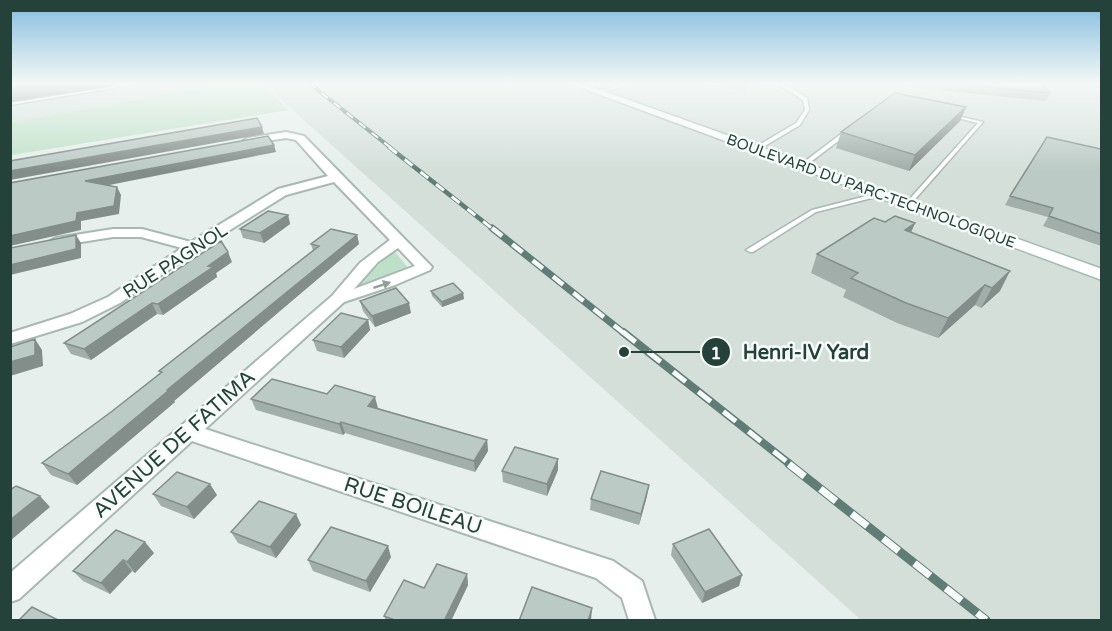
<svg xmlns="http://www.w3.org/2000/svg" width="1112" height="631" viewBox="0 0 1112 631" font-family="'Varela Round',sans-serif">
	<rect width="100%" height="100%" fill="#e6efeb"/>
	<path fill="#d4dfda" d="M11,83H1101V620H861L267,87L288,110L11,155Z"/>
	<path fill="#bfe0c8" d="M230,83H261L288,110L11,155V123Z
		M396,253L409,269L360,285L358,283L391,254Z"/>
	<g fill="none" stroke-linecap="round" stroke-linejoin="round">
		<defs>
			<path id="lane" d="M135,83H143L10,105V103Z
				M628,83H634L599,93L597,92Z
				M771,83C784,82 796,91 807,98L809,110L800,125L756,151L754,150V148L796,123L805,110L803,100L786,89Z
				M949,114L983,122L910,205H906V203L978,123L949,116Z
				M845,131L850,132L804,167H800V165Z
				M882,192L884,193V195L816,212L753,252H750L746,250L812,210Z"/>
			<path id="street" d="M286,132L304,136L432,267L430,270L395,285L344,302L205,429L613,561L642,581L655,620H629L622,598L596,578L192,441L19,599L10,602V573L332,296L360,263L390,240L334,182L286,195L198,250L120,303L82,322L10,344V333L70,314L108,297L182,248L141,237H113L56,246L49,242L56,238L113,229H142L191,242L278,189L328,176L296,140L286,138L248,144L243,141L248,138ZM398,248L415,266L354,289L378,262Z"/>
			<path id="secondary" d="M568,83H581L1102,269V280Z"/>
		</defs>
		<use href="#lane" stroke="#a8b8b2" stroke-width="3"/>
		<use href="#street" stroke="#a8b8b2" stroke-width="4"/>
		<use href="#secondary" stroke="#a4bbb3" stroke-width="3"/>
		<use href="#lane" fill="#fff" fill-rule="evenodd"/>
		<use href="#street" fill="#fff" fill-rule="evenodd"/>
		<use href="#secondary" fill="#fff" fill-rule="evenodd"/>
		<defs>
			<path id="rail-far4" d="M309,83L391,148"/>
			<path id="rail-far3" d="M389,147L494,230"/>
			<path id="rail-far2" d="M492,228L625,334"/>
			<path id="rail-far1" d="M623,332L791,465"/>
			<path id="rail" d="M789,464L986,620"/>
		</defs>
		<use href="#rail-far4" stroke="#5f7d75" stroke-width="4"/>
		<use href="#rail-far3" stroke="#5f7d75" stroke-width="4.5"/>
		<use href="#rail-far2" stroke="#5f7d75" stroke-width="7"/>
		<use href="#rail-far1" stroke="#5f7d75" stroke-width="8"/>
		<use href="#rail" stroke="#5f7d75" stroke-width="9"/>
		<use href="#rail-far4" stroke="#f7fbf9" stroke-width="2" stroke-dasharray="8" stroke-linecap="butt"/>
		<use href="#rail-far3" stroke="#f7fbf9" stroke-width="3" stroke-dasharray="10" stroke-linecap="butt"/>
		<use href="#rail-far2" stroke="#f7fbf9" stroke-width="4.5" stroke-dasharray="13" stroke-linecap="butt"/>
		<use href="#rail-far1" stroke="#f7fbf9" stroke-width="5" stroke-dasharray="16" stroke-linecap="butt"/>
		<use href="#rail" stroke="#f7fbf9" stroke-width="7" stroke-dasharray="20" stroke-linecap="butt"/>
	</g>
	<path fill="#a1aea9" d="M682,83H748L745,90Z
		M908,83H1041L1050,93L1046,101L909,87Z
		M966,107L960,121L909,171L836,148L841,132Z
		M1101,149V246L1043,226L1048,217L1005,205L1010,196Z
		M288,215L290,224L264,243L243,238L240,229Z
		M885,222L915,223L911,233L1000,291L981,308L975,305L938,338L897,323L843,297L846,290L811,273L817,254Z
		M357,235L359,244L174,401L175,402L77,485L51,475L42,463L111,412L160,373L159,371L313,251L311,244Z
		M232,262L216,273L217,277L163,315L157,314L91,360L71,354L64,343Z
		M431,291L463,293L464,299L442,307L432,296Z
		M360,301L411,313L375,327L363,311Z
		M368,320L370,330L344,358L317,351L313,340Z
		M251,399L378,408L487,440L488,451L475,472L345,433L343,435L256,410Z
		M558,459V470L547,496L503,482L502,471Z
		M153,494L217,495L194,519L161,506Z
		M647,496L639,525L590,510L591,499Z
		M296,514L301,525L276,558L238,543L231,532Z
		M673,544L742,575L739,586L702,603L671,555Z
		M154,553L135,573L132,571L110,594L83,581L73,571Z
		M391,557L370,592L313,571L308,560Z
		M467,574L468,585L451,621H386L384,616L424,588Z"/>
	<path fill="#838d89" d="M41,83H132L10,102V87Z
		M966,107L960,121L909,171L915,155Z
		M262,127L264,134L10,180V171Z
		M274,145L276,152L89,189L85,181Z
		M117,187L121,195L119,214L81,221V230L10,246V236Z
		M288,215L290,224L264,243L260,233Z
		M915,223L907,241L905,230Z
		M76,235L81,243V258L10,275V265Z
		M357,235L359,244L174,401L175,402L77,485L68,474L167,390Z
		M228,252L232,262L216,273L217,277L163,315L158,304L208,266Z
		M1010,271L1000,291L981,308L992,288Z
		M985,285L975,305L938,338L948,318Z
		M463,293L464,299L442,307V302Z
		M152,303L157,314L91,360L84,349Z
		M409,303L411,313L375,327L372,316Z
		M368,320L370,330L344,358L341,347Z
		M35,339L42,350L43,366L10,376V362Z
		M375,397L378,408L371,417L368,406Z
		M341,422L345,433L343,435L339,424Z
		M487,440L488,451L475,472L474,461Z
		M558,459V470L547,496V484Z
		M210,484L217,495L194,519L187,507Z
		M649,485L647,496L639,525L641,514Z
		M40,496L50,507L10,541V520Z
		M296,514L301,525L276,558L270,547Z
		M145,542L154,553L135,573L127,562Z
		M388,546L391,557L370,592L366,581Z
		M123,560L132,571L110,594L101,583Z
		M467,574L468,585L451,621H444Z
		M742,575L739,586L702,603L705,592Z
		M592,608L591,621H588Z"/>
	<path fill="#bbcac4" stroke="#838d89" stroke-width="1.5" d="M10,83H41L10,87Z
		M941,83H1041L1050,93Z
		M895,93L966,107L915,155L841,132Z
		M257,118L262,127L10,171V161Z
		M268,136L274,145L85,181L117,187L114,206L77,213L76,221L10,236V183Z
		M1047,137L1101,149V234L1049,216L1053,208L1010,196Z
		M268,211L288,215L260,233L240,229Z
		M895,216L915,223L905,230L1010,271L992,288L985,285L948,318L906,303L851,278L858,273L817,254L874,218L885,222Z
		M331,229L357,235L167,390L168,391L68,474L42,463L111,412L162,372L159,371L319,246L311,244Z
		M76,235V249L10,265V248Z
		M221,241L228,252L208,266L213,267L158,304L152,303L84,349L64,343Z
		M453,283L463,293L442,302L431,291Z
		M396,288L409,303L372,316L360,301Z
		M341,313L368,320L341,347L313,340Z
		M35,339V355L10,362V347Z
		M272,379L327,394L335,385L375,397L368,406L487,440L474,461L341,422L339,424L251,399Z
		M515,447L558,459L547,484L502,471Z
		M601,471L649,485L641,514L591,499Z
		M177,472L210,484L187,507L153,494Z
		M16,486L40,496L10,520V490Z
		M259,501L296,514L270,547L231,532Z
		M331,527L388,546L366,581L308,560Z
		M709,529L742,575L705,592L673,544Z
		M116,530L145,542L127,562L123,560L101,583L73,571Z
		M437,564L467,574L444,621H397L384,616L404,580L424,588Z
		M532,587L592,608L588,621H519Z
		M32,607L60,621H18Z"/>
	<defs><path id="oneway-solid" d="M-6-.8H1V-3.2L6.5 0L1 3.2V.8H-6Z" transform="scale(1.5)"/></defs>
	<use fill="#92a09c" href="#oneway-solid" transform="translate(382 285) rotate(-18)"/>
	<linearGradient id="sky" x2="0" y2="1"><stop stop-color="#84bce0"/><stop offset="0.49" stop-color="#f4f8f6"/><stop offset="1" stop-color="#f4f8f6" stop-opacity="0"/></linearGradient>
	<rect width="1112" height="171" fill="url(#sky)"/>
	<g text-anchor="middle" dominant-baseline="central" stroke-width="5" stroke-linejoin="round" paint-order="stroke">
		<g font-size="15" fill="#24423a" stroke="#f7fbf9">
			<text transform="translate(871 191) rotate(20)">BOULEVARD DU PARC-TECHNOLOGIQUE</text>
		</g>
		<g font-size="18" fill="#24423a" stroke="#f7fbf9">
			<text transform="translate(175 261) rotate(-33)">RUE PAGNOL</text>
		</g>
		<g font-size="21" fill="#24423a" stroke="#f7fbf9">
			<text transform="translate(174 444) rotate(-42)">AVENUE DE FATIMA</text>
			<text transform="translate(413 506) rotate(18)">RUE BOILEAU</text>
		</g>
	</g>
	<path fill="none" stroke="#24423a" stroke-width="2" d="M624 352L716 352"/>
	<g fill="#24423a" stroke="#f7fbf9" stroke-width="2">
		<circle cx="624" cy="352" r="6"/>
		<circle cx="716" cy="352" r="15"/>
	</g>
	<g font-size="18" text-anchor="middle" font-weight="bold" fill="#fff">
		<text x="716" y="359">1</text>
	</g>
	<g font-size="20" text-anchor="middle" font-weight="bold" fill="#24423a" stroke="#f7fbf9" stroke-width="5" stroke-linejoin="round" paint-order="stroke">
		<text x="806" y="359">Henri-IV Yard</text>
	</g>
	<rect width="1112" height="631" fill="none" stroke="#24423a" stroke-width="24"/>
</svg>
